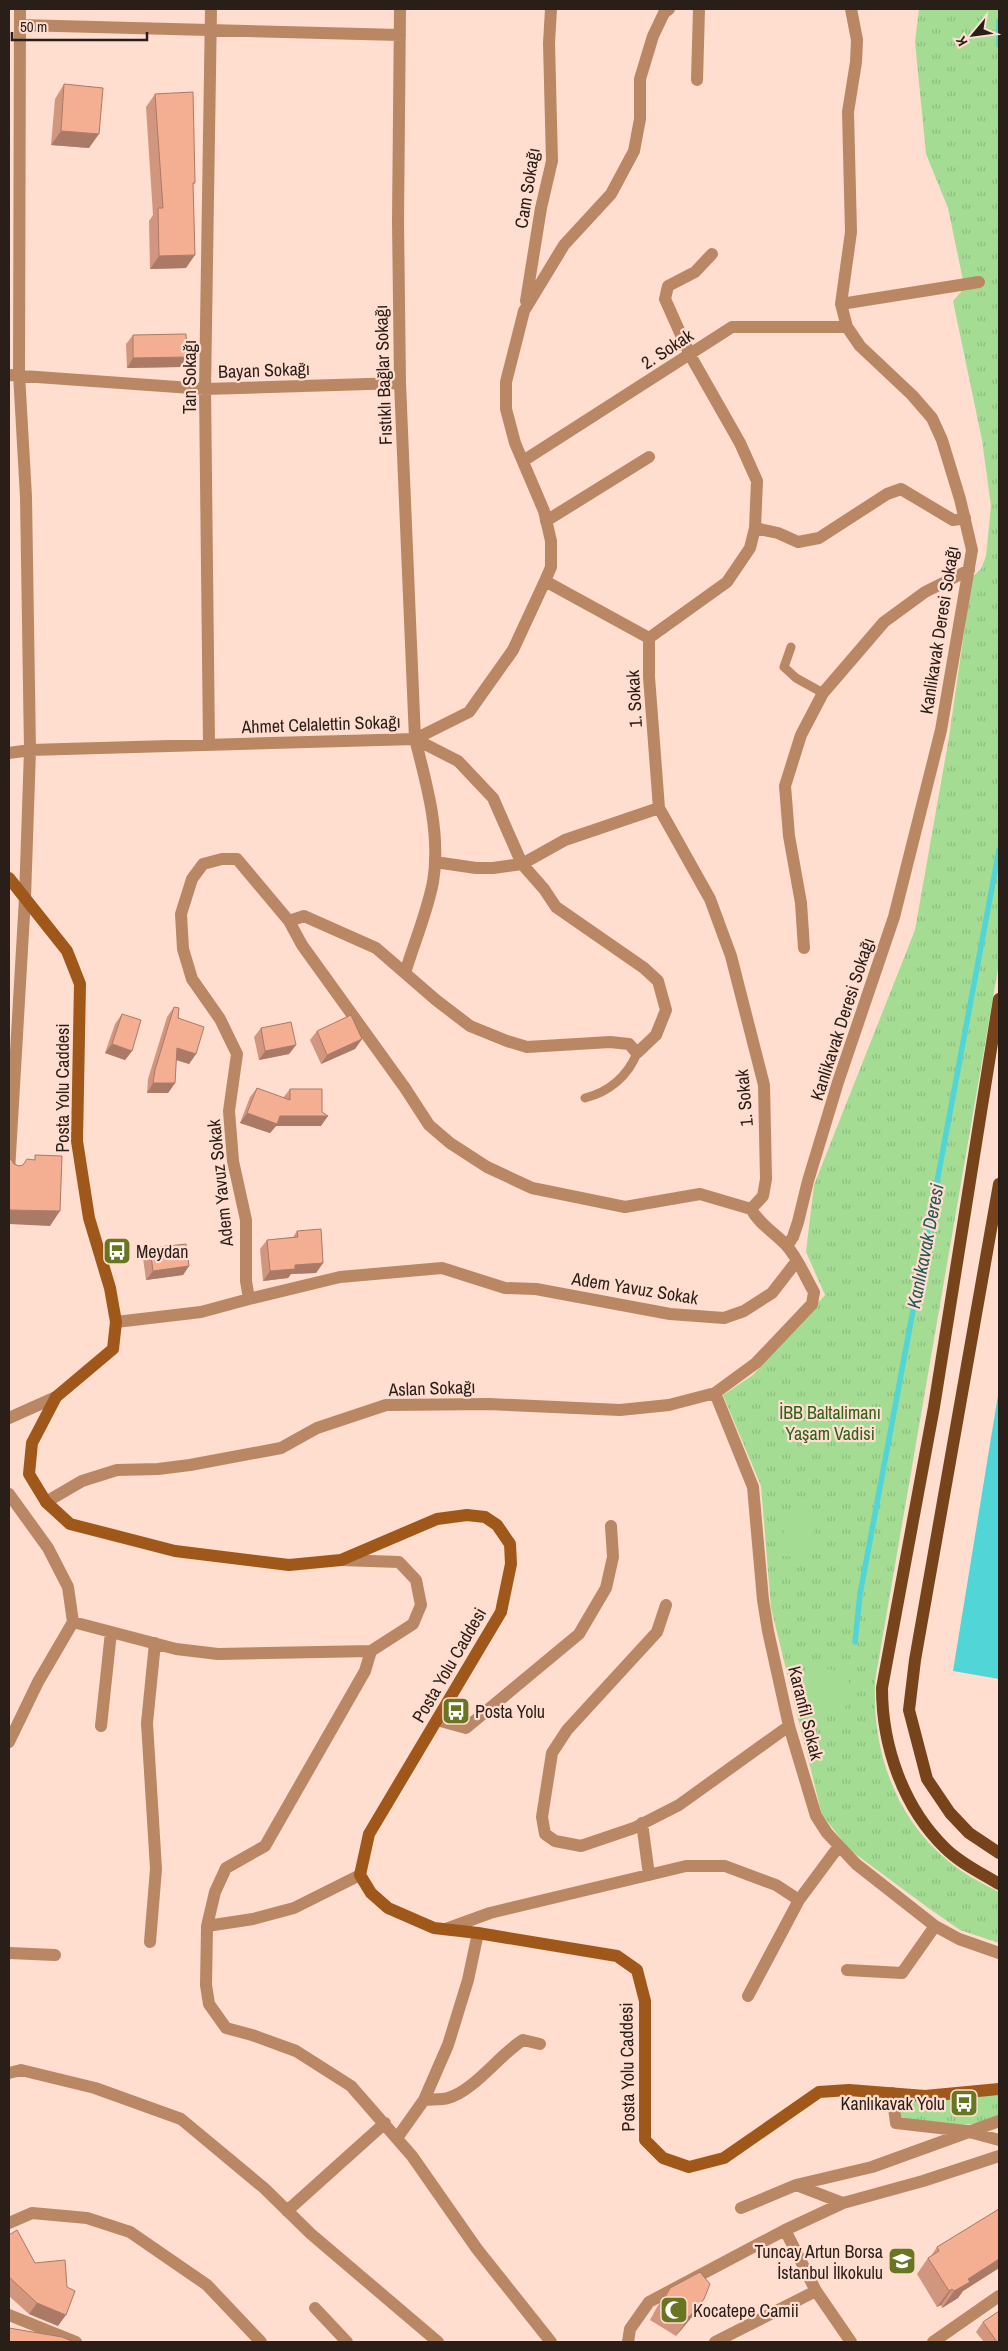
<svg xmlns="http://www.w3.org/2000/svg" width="1008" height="2351" viewBox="0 0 1008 2351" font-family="'Archivo Narrow',sans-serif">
	<defs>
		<pattern id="park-tufts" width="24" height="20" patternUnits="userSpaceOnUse" patternTransform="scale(1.25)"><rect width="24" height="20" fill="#a4dc94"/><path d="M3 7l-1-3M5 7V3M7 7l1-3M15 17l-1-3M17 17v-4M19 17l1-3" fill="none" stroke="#8dbc7f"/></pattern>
	</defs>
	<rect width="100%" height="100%" fill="#ffddcf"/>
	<path fill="url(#park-tufts)" d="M919,9H999V963L875,1681C872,1749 894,1816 947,1860C962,1873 981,1883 999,1892V1943L960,1930L927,1907L850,1850L822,1815L771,1608L761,1486L723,1395L753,1375L825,1295L806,1252L814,1185L915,930L949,737L972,577L981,569L986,556L991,506L982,440L953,301L961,292L963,280L948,208L926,154L915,42Z
		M999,2095V2115C978,2132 926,2122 900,2120L899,2102Z"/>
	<path fill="#a4dc94" d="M785,1510L815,1512L812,1558L782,1556Z
		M805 1692a23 23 0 1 1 46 0a23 23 0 1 1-46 0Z"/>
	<path fill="#51d5d6" d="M999,1389V1679L953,1671Z"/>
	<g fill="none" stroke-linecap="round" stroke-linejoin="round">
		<path stroke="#51d5d6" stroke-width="5.5" d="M999,21V45
			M855,1642L860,1594L999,850"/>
		<path stroke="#b98764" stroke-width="9" d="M791,647L784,667L796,678L823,693
			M585,1098C609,1092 628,1076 637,1053"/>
		<path stroke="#b98764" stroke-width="12" d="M400,9L398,221L400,383L415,739C427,785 441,835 433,882C427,913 414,943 405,973
			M20,25L400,35
			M697,80L699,9
			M526,301L541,208L552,161L549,43L551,9
			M841,304L979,282
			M9,375L205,389L400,383
			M523,461L732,327H847
			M546,521L649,457
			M755,528L778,533L798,542L819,538L887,494L901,489L953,520L965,518
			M545,581L551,567V541L544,511L515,443L506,409V382L524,311L564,245L611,194L634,151L640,119V79L653,36L664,13L669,9
			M649,638V677L659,808L710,899L731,956L764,1085L766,1179L763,1196L751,1209
			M649,638L727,582L750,548L755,528L757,481L740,443L690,355L665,299L668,286L695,272L712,254
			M415,739L469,712L513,650L545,581L649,638
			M209,745L205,389L211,9
			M9,753L30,750L415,739L458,761L493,798L522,864L544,889L556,907L644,968L658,981L666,1010L656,1035L637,1053L629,1044L610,1042L527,1047L507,1041L470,1026L436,1000L376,948L304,916L289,921
			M435,862L476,868H493L522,864L565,840L659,808
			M804,948L801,903L789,836L785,786L801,735L823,693L884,622L925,592L969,570
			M9,1172L25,898L30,750L26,497L19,374L20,9
			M787,1246L793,1237L798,1222L808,1181L838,1082L894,917L941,730L972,550L960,499L942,440L932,418L912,395L860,346L847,327L841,304L851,232L848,112L856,62L857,40L851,9
			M116,1322L201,1312L249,1299
			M715,1393L753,1487L763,1600L768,1631L789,1726L816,1816L827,1833L856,1864L935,1926L959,1939L999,1953
			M9,1418L56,1397
			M9,1494L48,1548L68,1587L73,1622L38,1682L9,1742
			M46,1502L82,1481L117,1470L158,1469L190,1465L281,1448L317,1428L386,1405L489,1404L620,1410L669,1405L715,1393L756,1363L812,1304L814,1292C805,1277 798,1258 786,1245C774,1232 760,1225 751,1209L700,1194L625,1207L532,1188L487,1167L450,1143L429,1125L405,1088L302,945L289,921L237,859H222L203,864L192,879L181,914L183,949L192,979L220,1019L237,1054L229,1111L233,1161L246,1220V1281L249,1299L340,1277L442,1268L505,1288L536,1289L670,1314L724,1318L744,1311L772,1293L796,1262
			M341,1560L399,1562L416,1580L421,1605L413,1624L371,1651
			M666,1605L657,1632L567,1730L552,1753L542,1817L545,1834L555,1841L581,1846L634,1828L679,1805L789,1726
			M73,1622L176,1649L218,1654L371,1651L365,1671L265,1846L226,1868L215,1892L207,1926L206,1985L209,2004L226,2028L252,2035L296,2051L351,2086L412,2156L477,2249L551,2342
			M437,1720L466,1728L579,1634L606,1588L613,1557L611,1526
			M101,1726L111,1632
			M642,1823L649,1875
			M207,1926L253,1919L294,1908L360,1875
			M446,1929L490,1913L686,1866H725L776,1885L799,1900L839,1846
			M150,1942L156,1869L147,1723L155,1643
			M9,1953L55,1955
			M847,1970L902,1973L935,1926
			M748,1996L799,1900
			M9,2073L21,2070L95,2088L181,2119L264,2188L311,2234L438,2342
			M892,2093L896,2123L966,2131L999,2140
			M424,2100C432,2099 441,2100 448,2098C474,2091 500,2054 523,2040L540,2044
			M397,2138L424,2100L448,2045L468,1980L478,1933
			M796,2185L843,2203
			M741,2208L796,2185L872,2167L999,2121
			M287,2211L385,2123
			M9,2223L32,2213L87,2218L130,2232L207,2285L261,2342
			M785,2230L843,2203L923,2181L999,2156
			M315,2308L347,2342
			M9,2315L76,2342
			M628,2342L630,2329L649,2302L785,2230L816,2291
			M715,2342L816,2291L851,2342
			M933,2342L999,2296"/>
		<path stroke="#9f581a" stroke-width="12" d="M9,878L67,951L80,984L77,1141L89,1218L110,1288L116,1322L113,1349L56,1397L32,1443L29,1474L46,1502L70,1524L175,1551L289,1565L341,1560L437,1519L467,1515L485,1517L497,1525L510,1544L511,1564L501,1612L369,1834L360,1875L371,1893L388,1908L434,1928L478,1933L617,1956L637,1970L645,2001V2140L663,2158L689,2167L724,2158L819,2092L849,2090L925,2096L999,2089"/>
		<path stroke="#76431a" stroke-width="12" d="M999,999L934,1407L882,1688C882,1746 903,1807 945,1848C960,1863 981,1873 999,1884
			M999,1184L915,1660L909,1710L927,1779L950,1813L969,1833L999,1853"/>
	</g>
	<path fill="#d2967e" d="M64,84L89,148L51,145L55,99Z
		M155,94L195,183L193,185L186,268L150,269L149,221L153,215L146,107Z
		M133,335L180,367L127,368L126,344Z
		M174,1007L196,1054L189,1064L176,1060L175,1083L168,1093H147L148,1079L167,1017Z
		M122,1014L132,1051L125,1060L105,1053L115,1024Z
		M261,1028L296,1045L289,1054L259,1060L254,1037Z
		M317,1031L362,1039L355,1049L321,1064L310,1040Z
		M257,1088L283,1098L290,1089L321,1126H276L270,1133L240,1123L250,1097Z
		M297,1231L323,1263L316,1273L291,1274L288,1278L263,1281L260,1249L267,1240L293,1237Z
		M150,1248L189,1266L183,1275L146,1280L143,1258Z
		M999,2207V2268L963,2291L958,2298L942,2308L941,2305L937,2307L917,2274L928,2258L931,2256L937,2247L997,2210Z
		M9,2235L58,2326L29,2314L9,2296Z
		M670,2288L704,2299L691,2318L676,2336L650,2320L657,2307Z
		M983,2322L999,2342H984L976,2332Z"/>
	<path fill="#ab7a66" d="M61,131L99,134L89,148L51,145Z
		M195,255L186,268L150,269L159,256Z
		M187,357L180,367L127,368L133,358Z
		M362,1039L355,1049L321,1064L327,1055Z
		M112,1044L132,1051L125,1060L105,1053Z
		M296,1045L289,1054L259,1060L265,1051Z
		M177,1048L196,1054L189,1064L170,1058Z
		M153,1083H175L168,1093H147Z
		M247,1113L280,1116H328L321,1126H276L270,1133L240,1123Z
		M9,1210L60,1211L50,1226L9,1224Z
		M323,1263L316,1273L291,1274L288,1278L263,1281L270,1271L295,1265Z
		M189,1266L183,1275L146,1280L153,1271Z
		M999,2259V2268L963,2291L958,2298L942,2308L954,2291L968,2279Z
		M952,2289L941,2305L937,2307L949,2291Z
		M704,2299L691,2318L676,2336L689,2317Z
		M37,2303L66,2315L58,2326L29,2314Z"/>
	<path fill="#f4ae92" stroke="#ab7a66" d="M64,84L103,88L99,134L61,131Z
		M193,92L195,183H193L195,255L159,256L158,208H163L155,94Z
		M186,334L187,357L133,358V335Z
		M174,1007L179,1008L178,1018L204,1027L196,1054L177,1048L175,1083H153L155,1070Z
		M122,1014L141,1020L132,1051L112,1044Z
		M351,1015L362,1039L327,1055L317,1031Z
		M291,1022L296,1045L265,1051L261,1028Z
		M257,1088L290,1100V1089H322V1112L328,1116H280L277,1124L247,1113Z
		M35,1155L62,1156L60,1211L9,1210V1159H11L14,1164L19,1166L23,1165L27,1159L35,1160Z
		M321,1229L323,1263L295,1265V1269L270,1271L267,1240L298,1237L297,1231Z
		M186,1244L189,1266L153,1271L150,1248Z
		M999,2209V2259L968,2279L970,2282L954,2291L952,2289L949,2291L928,2258L939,2251L937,2247Z
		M17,2230L35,2263L65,2260L67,2287L75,2291L66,2315L37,2303L9,2277V2235Z
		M700,2272L710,2284L704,2299L689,2317L663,2301L670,2288Z
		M999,2311V2342H997L983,2322Z
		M9,2328L62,2337L74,2342H9Z"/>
	<defs>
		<symbol id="bus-square" viewBox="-11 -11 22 22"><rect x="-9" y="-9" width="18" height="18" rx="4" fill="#687622" stroke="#ffddcf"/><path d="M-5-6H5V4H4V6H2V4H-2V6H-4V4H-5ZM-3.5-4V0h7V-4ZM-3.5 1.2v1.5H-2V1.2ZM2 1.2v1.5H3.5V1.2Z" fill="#fff"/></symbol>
		<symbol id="school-square" viewBox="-11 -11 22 22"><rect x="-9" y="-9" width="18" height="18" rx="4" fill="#687622" stroke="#ffddcf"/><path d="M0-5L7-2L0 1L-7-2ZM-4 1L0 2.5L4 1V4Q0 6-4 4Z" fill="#fff"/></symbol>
		<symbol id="mosque-square" viewBox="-11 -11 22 22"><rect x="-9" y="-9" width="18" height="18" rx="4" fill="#687622" stroke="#ffddcf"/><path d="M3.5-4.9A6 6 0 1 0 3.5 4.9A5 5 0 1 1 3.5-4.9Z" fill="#fff"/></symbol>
	</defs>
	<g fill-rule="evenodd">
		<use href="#bus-square" x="101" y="1235" width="32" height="32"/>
		<use href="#bus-square" x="440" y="1695" width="32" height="32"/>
		<use href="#bus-square" x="948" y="2087" width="32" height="32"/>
		<use href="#school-square" x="886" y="2245" width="32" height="32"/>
		<use href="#mosque-square" x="658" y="2294" width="32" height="32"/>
	</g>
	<g text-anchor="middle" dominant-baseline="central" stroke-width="4.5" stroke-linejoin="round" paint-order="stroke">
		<g font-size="18" fill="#2a1e19" stroke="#ffddcf">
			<text transform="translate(527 188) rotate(-81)">Cam Sokağı</text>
			<text transform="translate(667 349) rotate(-33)">2. Sokak</text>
			<text transform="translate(264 370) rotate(-2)">Bayan Sokağı</text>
			<text transform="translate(383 375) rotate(-92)">Fıstıklı Bağlar Sokağı</text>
			<text transform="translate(189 377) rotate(-90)">Tan Sokağı</text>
			<text transform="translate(939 630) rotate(-81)">Kanlikavak Deresi Sokağı</text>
			<text transform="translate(634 699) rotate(-93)">1. Sokak</text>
			<text transform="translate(321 724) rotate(-2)">Ahmet Celalettin Sokağı</text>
			<text transform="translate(842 1019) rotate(-72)">Kanlikavak Deresi Sokağı</text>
			<text transform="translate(62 1088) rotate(-90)">Posta Yolu Caddesi</text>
			<text transform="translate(744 1098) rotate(-95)">1. Sokak</text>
			<text transform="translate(220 1183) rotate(-96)">Adem Yavuz Sokak</text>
			<text transform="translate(635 1288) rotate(9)">Adem Yavuz Sokak</text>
			<text transform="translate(432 1388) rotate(-2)">Aslan Sokağı</text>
			<text transform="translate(449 1665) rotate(-60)">Posta Yolu Caddesi</text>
			<text transform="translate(806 1713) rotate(76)">Karanfil Sokak</text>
			<text transform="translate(627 2067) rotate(-91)">Posta Yolu Caddesi</text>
		</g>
		<g font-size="18" fill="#2a1e19" stroke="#ffddcf" text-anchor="start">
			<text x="136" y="1251">Meydan</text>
			<text x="475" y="1711">Posta Yolu</text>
			<text x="945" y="2103" text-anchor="end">Kanlıkavak Yolu</text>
			<text x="883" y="2251" text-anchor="end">Tuncay Artun Borsa<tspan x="883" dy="21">İstanbul İlkokulu</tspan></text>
			<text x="693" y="2310">Kocatepe Camii</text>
		</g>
		<g font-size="18" fill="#2d611c" stroke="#ffddcf">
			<text x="830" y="1412">İBB Baltalimanı<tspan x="830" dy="21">Yaşam Vadisi</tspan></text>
		</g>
		<g font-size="19" font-style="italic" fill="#215859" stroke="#ffddcf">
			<text transform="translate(925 1246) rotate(-79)">Kanlıkavak Deresi</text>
		</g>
	</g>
	<rect width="1008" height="2351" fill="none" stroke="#2a1e19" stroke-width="20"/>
	<g transform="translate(973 35) rotate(241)" stroke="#ffddcf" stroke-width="4" paint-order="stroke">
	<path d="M0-4L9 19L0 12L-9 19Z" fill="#2a1e19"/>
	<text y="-8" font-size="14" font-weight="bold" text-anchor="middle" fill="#2a1e19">K</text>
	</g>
	<path d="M12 32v8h135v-8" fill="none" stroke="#2a1e19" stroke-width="2.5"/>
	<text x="20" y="32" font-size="15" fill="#2a1e19" stroke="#ffddcf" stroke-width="4" paint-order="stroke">50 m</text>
</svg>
